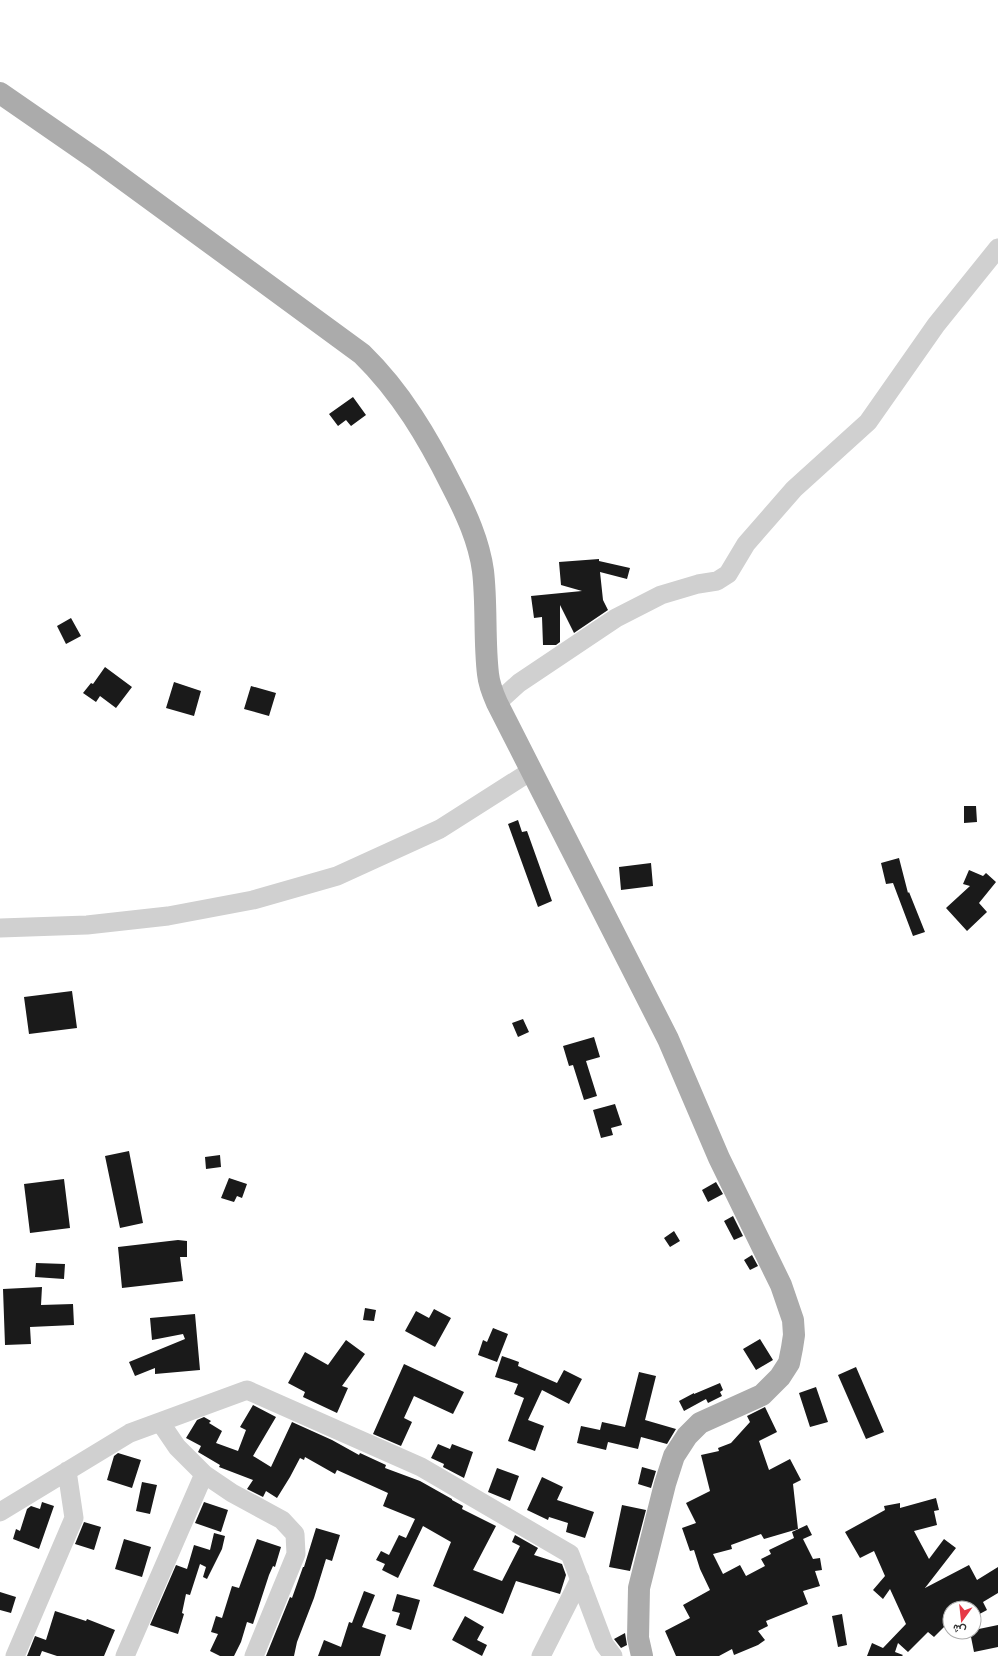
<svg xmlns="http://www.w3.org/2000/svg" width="998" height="1656" viewBox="0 0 998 1656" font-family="Barlow,Vazirmatn,sans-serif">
	<rect width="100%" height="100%" fill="#fff"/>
	<path fill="#1a1a1a" d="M353,397L366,415L351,426L346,420L338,426L329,414Z
		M599,559V561L630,568L627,579L600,572L603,600L608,610L574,633L560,605V642L556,645H543L542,617L534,618L531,596L582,591L561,585L559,562Z
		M71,618L81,636L66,644L57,626Z
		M105,667L132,687L116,708L100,696L96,702L83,693L91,683L93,684Z
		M174,682L201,691L194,716L166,708Z
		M251,686L276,693L269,716L244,709Z
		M964,806H976L977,822L964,823Z
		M518,820L522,832L527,831L552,901L538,907L508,824Z
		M899,858L908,893L909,892L925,932L913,936L893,883L886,884L881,863Z
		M651,863L653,886L621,890L619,867Z
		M969,870L983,876L986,873L996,882L979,903L987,912L967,931L946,908L970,886L963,884Z
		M72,991L77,1028L29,1034L24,997Z
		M523,1019L529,1032L518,1037L512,1023Z
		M594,1037L600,1057L586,1061L597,1096L584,1100L573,1065L569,1066L563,1046Z
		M615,1104L622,1125L611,1128L613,1135L601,1138L593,1110Z
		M129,1151L143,1223L120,1228L105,1156Z
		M220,1155L221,1167L206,1169L205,1157Z
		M229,1178L247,1184L242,1198L237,1196L234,1202L221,1198Z
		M64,1179L70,1228L30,1233L24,1184Z
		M716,1182L723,1194L708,1202L702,1190Z
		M733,1216L743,1236L734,1240L724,1221Z
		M674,1231L680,1241L670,1247L664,1238Z
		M178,1240L187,1241V1257H180L183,1281L122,1288L118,1247Z
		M752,1255L758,1266L750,1270L744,1260Z
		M36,1263L65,1264L64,1279L35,1277Z
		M42,1287L41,1305L73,1304L74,1325L30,1327L31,1344L5,1345L3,1289Z
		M365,1308L376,1310L374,1321L363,1320Z
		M434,1309L451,1318L435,1347L405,1331L416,1311L429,1318Z
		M195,1314L200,1370L155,1374V1368L135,1376L129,1362L185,1339L183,1334L152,1340L150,1318Z
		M493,1328L508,1334L497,1362L478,1355L483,1340L487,1342Z
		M760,1339L773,1360L756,1370L743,1349Z
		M346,1340L365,1354L342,1386L348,1388L337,1413L303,1397L305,1392L288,1383L305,1352L328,1365Z
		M502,1356L519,1362L518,1366L557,1383L564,1370L582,1379L569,1404L542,1390L528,1420L544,1426L535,1451L508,1441L524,1398L514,1394L518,1384L495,1377Z
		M404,1364L464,1392L453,1414L414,1396L404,1418L412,1422L401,1446L373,1434Z
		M856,1367L884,1432L866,1439L838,1375Z
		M639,1372L656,1376L645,1420L676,1429L667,1444L641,1437L638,1449L608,1442L606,1450L577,1443L581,1426L600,1430L602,1422L625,1427Z
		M720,1383L723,1390L720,1392L722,1396L708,1403L706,1399L684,1411L679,1401L694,1393V1394Z
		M816,1387L828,1422L810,1427L799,1393Z
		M253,1405L276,1417L253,1456L271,1467L292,1422L332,1440L359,1455L360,1453L386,1465L385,1468L420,1481L452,1499V1500L463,1506L462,1509L496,1526L473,1570L502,1581L520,1546L512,1542L515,1535L538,1548L534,1555L562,1564L566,1575L560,1594L516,1581L503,1614L433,1586L451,1542L423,1526L398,1578L382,1570L385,1564L376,1560L381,1551L389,1555L399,1535L406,1538L415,1519L383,1506L388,1493L337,1470L335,1474L305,1457L304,1460L300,1458L290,1477L277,1498L266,1491L263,1497L247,1489L253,1480L219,1467L220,1465L198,1452L201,1446L186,1438L197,1420L204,1417L211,1421L209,1423L222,1431L216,1443L238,1451L246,1430L240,1427Z
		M765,1407L777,1432L759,1441L769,1470L790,1459L801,1480L793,1484L798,1529L764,1539L761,1534L731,1545L732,1549L713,1554L723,1574L740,1565L746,1576L765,1566L761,1559L771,1554L769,1550L794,1538L792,1532L807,1525L812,1535L803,1539L813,1559L820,1558L822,1570L815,1571L820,1586L803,1591L808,1604L766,1621L768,1626L758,1631L765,1640L758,1645L734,1655L732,1649L719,1656H676L665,1631L690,1618L683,1605L710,1590L700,1569L694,1550L690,1551L682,1528L696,1523L686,1503L710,1491L701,1455L719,1451L718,1448L731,1443L750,1422L747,1416Z
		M438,1444L450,1449L452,1444L473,1452L464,1478L443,1467L444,1464L431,1458Z
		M118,1453L141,1460L132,1488L107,1480L114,1456Z
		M642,1467L656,1471L651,1488L638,1484Z
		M497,1468L519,1476L510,1501L488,1492Z
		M542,1477L563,1487L557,1500L594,1512L585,1538L566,1532L568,1523L549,1517L548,1520L527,1510Z
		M142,1482L157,1485L150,1514L136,1511Z
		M936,1498L939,1510L934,1511L937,1525L914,1531L929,1559L944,1539L956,1548L925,1588L969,1565L977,1580L998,1567V1593L983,1602L987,1610L974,1617V1608H950V1621L934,1637L928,1632L908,1652L898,1643L895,1652L903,1655L902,1656H867L872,1643L883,1648L906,1624L890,1589L883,1599L873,1590L885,1576L874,1551L860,1558L845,1532L885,1510L884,1506L900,1503V1508Z
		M42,1502L54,1506L39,1549L13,1539L16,1529L20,1531L27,1509L31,1506L40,1509Z
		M204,1502L228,1510L221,1532L195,1523Z
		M622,1505L646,1510L630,1571L609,1567Z
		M84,1522L101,1527L94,1550L75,1544Z
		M316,1528L340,1535L332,1561L326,1559L314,1598L297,1642L294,1656H266L290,1597L292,1598L303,1567H304Z
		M214,1533L225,1536L222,1549L207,1579L203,1577L206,1567L200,1564L190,1595L186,1594L182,1613L184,1614L178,1634L150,1625L176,1565L187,1569L194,1545L210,1550Z
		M124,1539L151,1547L142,1577L115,1569Z
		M257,1539L281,1547L275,1567L273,1566L269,1575L253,1624L247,1622L241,1642L234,1656H220L210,1651L218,1634L211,1632L216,1616L222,1618L232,1586L239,1588Z
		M364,1591L375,1595L362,1627L386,1635L380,1656H318L324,1640L341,1647L349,1622L352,1623Z
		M0,1592L16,1597L11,1613L0,1610Z
		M397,1594L420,1600L411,1630L396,1625L400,1613L392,1611Z
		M55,1611L86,1621L87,1619L115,1630L104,1656H57L42,1651L40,1656H27L35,1636L46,1640Z
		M842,1614L847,1645L838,1647L832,1616Z
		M465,1616L484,1627L477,1640L487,1645L482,1656L452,1640Z
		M998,1625V1647L974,1652L970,1632H974V1630Z
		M625,1633L627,1645L621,1648L614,1639Z"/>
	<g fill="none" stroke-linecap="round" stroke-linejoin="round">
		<path stroke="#d0d0d0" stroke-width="19" d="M497,703L519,683L616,618L661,595L698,584L717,581L728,574L746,544L794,489L868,422L936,325L998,248
			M0,928L87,925L168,916L253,900L337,876L440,829L531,771
			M160,1422L177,1447L204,1474L232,1493L282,1520L295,1534L296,1554L254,1656
			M0,1512L130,1433L247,1390L421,1467L570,1554L604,1644L613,1656
			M15,1656L74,1518L67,1471
			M125,1656L204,1474
			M541,1656L580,1579"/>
		<path stroke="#ababab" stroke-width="22" d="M0,93L97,160L362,354C401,392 428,438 452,486C466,513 479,541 483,571C487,605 484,640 488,674C489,684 493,694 497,703L668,1039L719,1158L781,1285L793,1320L794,1335L792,1348L789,1363L780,1377L762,1395L700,1423L687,1436L674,1456L665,1484L639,1588L638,1638L642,1656"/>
	</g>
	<g transform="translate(962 1620) rotate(195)"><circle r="19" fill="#ffffff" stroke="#adadad"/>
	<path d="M0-3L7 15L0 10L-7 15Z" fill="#e63946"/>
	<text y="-6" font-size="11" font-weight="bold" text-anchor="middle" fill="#333333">ش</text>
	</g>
</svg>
